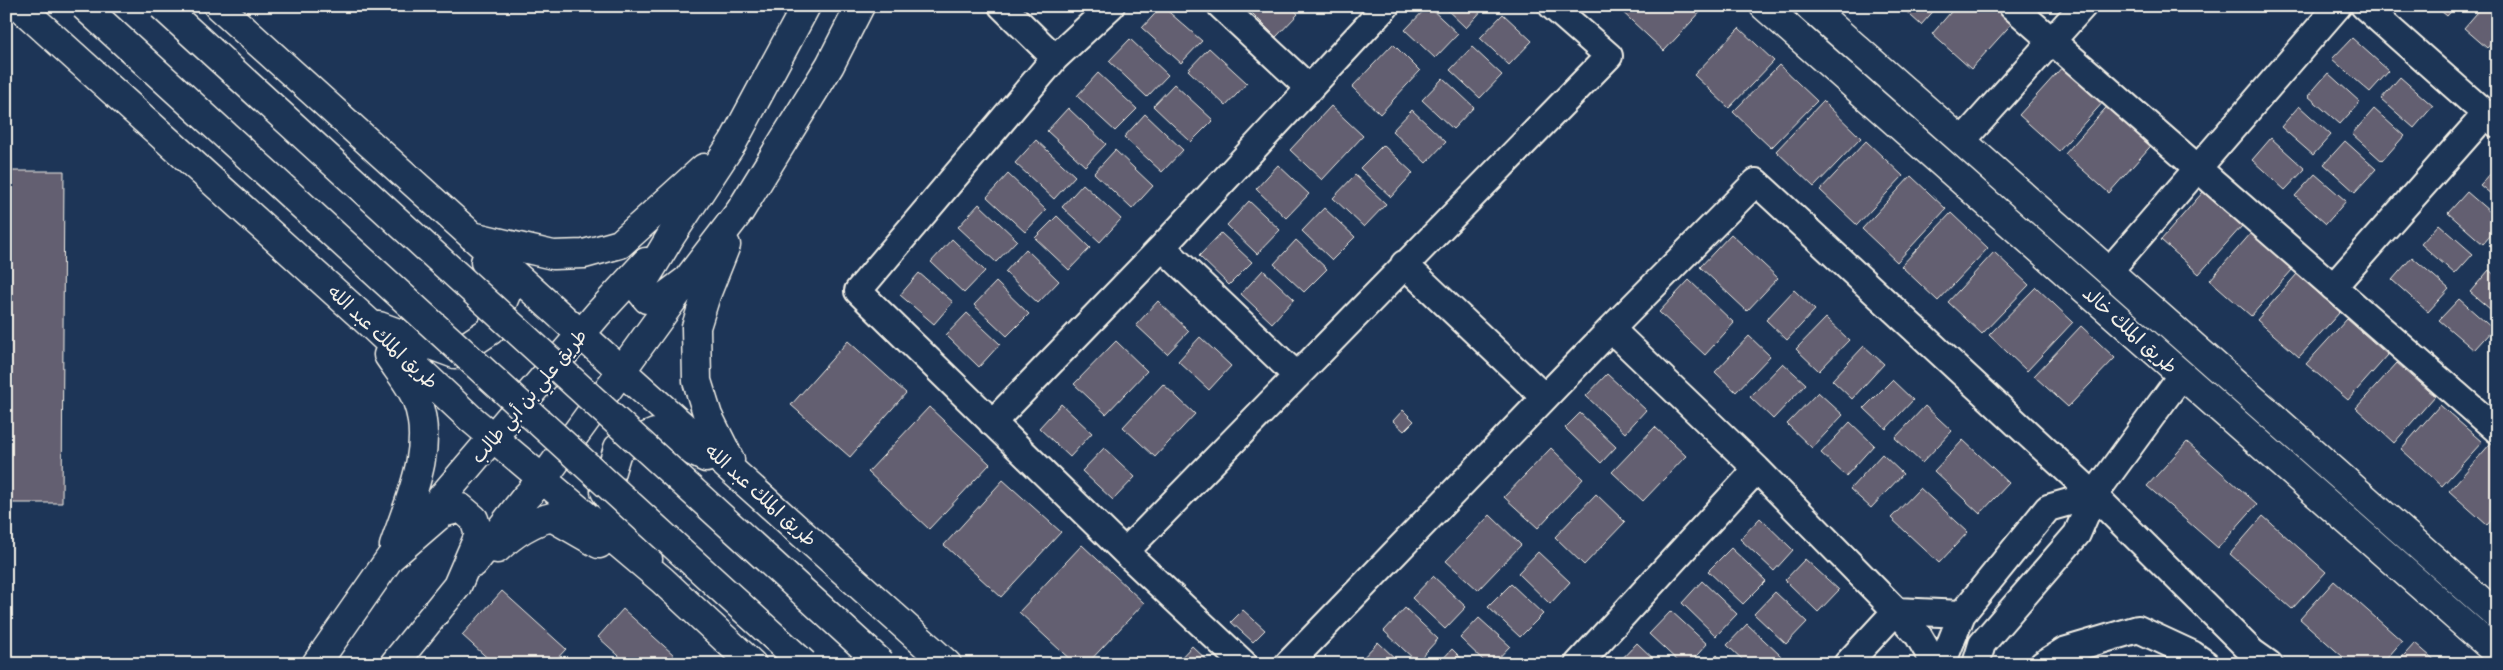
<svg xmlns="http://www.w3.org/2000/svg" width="2503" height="670" viewBox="0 0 2503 670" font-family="Itim,'Playpen Sans Arabic',sans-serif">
	<rect width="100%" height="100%" fill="#1d3557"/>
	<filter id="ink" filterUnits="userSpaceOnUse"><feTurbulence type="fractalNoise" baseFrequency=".02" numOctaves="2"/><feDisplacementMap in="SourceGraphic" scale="10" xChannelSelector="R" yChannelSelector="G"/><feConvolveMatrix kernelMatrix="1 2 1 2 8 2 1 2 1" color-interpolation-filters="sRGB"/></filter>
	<g filter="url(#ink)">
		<path fill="#645f71" stroke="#f4f1e8" d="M1162,6L1202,41L1181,63L1142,28Z
			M1245,6H1290L1298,14L1276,37Z
			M1428,6L1458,34L1435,58L1405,30Z
			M1443,6H1486L1466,28Z
			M1616,6H1706L1664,51Z
			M1900,6H1938L1921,25Z
			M1956,6H1999L2015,20L1971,69L1932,34Z
			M2435,6H2456L2447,16Z
			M2483,6H2497V37L2487,48L2464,28Z
			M1503,14L1532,41L1509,65L1480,38Z
			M1739,28L1774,61L1729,108L1694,75Z
			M2352,38L2389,71L2370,92L2332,59Z
			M1130,39L1168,75L1147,97L1109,61Z
			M1393,44L1420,71L1380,114L1352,87Z
			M1472,47L1502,75L1480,98L1450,70Z
			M1209,48L1247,83L1226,106L1188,70Z
			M2065,64L2105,100L2059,151L2019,115Z
			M1779,65L1817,101L1771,148L1733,112Z
			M1098,73L1137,109L1115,131L1077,96Z
			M2328,73L2360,102L2340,124L2308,96Z
			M2400,77L2433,106L2414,128L2381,99Z
			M1443,78L1474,107L1453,129L1422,100Z
			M1174,84L1213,120L1191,142L1153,106Z
			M1823,101L1861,138L1814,187L1776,151Z
			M2112,101L2156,140L2109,193L2065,154Z
			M1331,106L1363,136L1322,180L1290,150Z
			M2299,106L2331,135L2313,155L2281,127Z
			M1068,108L1106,144L1085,166L1047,131Z
			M2374,109L2404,136L2382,161L2352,134Z
			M1412,110L1446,142L1426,163L1392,131Z
			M1145,114L1183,150L1162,172L1124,137Z
			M2271,138L2305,169L2285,190L2252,160Z
			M1036,140L1075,176L1054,199L1015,163Z
			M1866,141L1903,176L1857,225L1820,190Z
			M2345,141L2376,169L2355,192L2324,164Z
			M1383,145L1413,173L1391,197L1360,168Z
			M1115,150L1153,186L1132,209L1094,173Z
			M1278,165L1309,194L1286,218L1256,189Z
			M2497,167V199L2480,185Z
			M6,171H64L62,503H6Z
			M1008,174L1046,210L1025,232L987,197Z
			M2315,174L2346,201L2326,224L2295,196Z
			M1355,175L1386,204L1364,227L1333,198Z
			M1911,176L1946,209L1897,262L1862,229Z
			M1083,184L1121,219L1100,242L1062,207Z
			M2203,192L2242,226L2199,274L2161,240Z
			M2467,192L2497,218V228L2483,244L2448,213Z
			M1249,201L1280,230L1257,254L1227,225Z
			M979,204L1017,240L996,262L958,227Z
			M1324,208L1355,237L1332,260L1302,231Z
			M1951,213L1988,248L1938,301L1901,266Z
			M1057,216L1090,248L1069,270L1035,238Z
			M2439,224L2473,254L2455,274L2421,244Z
			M2252,232L2293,269L2251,316L2210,280Z
			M1221,233L1252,262L1229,285L1199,256Z
			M1731,234L1778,278L1747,311L1700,267Z
			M952,239L985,271L964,293L931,262Z
			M1296,240L1327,269L1304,292L1274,264Z
			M1026,249L1059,281L1038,303L1005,272Z
			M1994,252L2029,285L1982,334L1948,302Z
			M2412,257L2449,289L2428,312L2392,280Z
			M1263,270L1294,299L1272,323L1241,294Z
			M2489,270L2497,277V315L2470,292Z
			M919,273L953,302L934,324L900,295Z
			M2297,274L2340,312L2299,357L2257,320Z
			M1689,280L1734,323L1705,355L1659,312Z
			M996,282L1029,314L1007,336L974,305Z
			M2036,287L2073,322L2027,371L1989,335Z
			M1794,290L1815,310L1787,340L1766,320Z
			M2459,299L2493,329L2474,350L2439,320Z
			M1158,301L1189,331L1167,354L1136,325Z
			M967,313L1000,344L979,367L946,335Z
			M1826,318L1849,340L1819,371L1796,349Z
			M2347,319L2388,355L2348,400L2306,364Z
			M2081,326L2115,358L2068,407L2034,376Z
			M1749,336L1770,356L1736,392L1715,372Z
			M1200,337L1231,366L1209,390L1178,361Z
			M848,341L906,393L850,457L791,405Z
			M1116,341L1147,371L1106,414L1074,384Z
			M1864,346L1884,364L1852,399L1832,380Z
			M1783,363L1806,384L1773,419L1750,397Z
			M2397,363L2435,396L2394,443L2356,408Z
			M1607,374L1646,410L1625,433L1586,396Z
			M1892,380L1913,400L1886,429L1864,408Z
			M1163,384L1195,414L1155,457L1123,427Z
			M1818,392L1843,415L1812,448L1787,424Z
			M1061,404L1092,433L1070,457L1039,428Z
			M2440,405L2482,442L2442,486L2401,449Z
			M1925,406L1952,431L1922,463L1895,438Z
			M929,407L990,464L929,529L868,472Z
			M1403,410L1414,421L1404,431L1393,421Z
			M1580,413L1616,447L1601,463L1565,428Z
			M1850,422L1874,445L1846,476L1821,453Z
			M1655,427L1686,456L1643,501L1612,472Z
			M1963,440L2009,483L1980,514L1934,471Z
			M2187,442L2257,504L2218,548L2147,486Z
			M2491,443L2497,448V514L2487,525L2449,491Z
			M1104,448L1135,477L1113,500L1082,471Z
			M1551,448L1583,479L1538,528L1504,497Z
			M1882,454L1903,474L1871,508L1850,489Z
			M1003,480L1061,532L1001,597L944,545Z
			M1920,488L1968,532L1939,563L1891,518Z
			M1596,494L1625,522L1584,565L1555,537Z
			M1490,515L1521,545L1478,590L1446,561Z
			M2263,516L2326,572L2292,609L2230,554Z
			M1760,518L1793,550L1774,571L1740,539Z
			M1082,545L1144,603L1087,664H1075L1019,612Z
			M1731,548L1766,581L1743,604L1708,571Z
			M1538,552L1570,582L1550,604L1518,573Z
			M1805,559L1839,590L1818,612L1785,580Z
			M1433,576L1466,607L1445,629L1412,598Z
			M1702,581L1737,614L1716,636L1682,603Z
			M2334,581L2402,641L2382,664H2351L2300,619Z
			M1511,584L1543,614L1520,637L1488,607Z
			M502,591L566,649L552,664H494L462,635Z
			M1775,592L1807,622L1786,644L1754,614Z
			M1405,608L1438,639L1417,662L1384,631Z
			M623,609L674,655L666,664H628L598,637Z
			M1243,610L1265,630L1253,642L1231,622Z
			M1671,611L1707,644L1689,664H1681L1649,634Z
			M1479,618L1510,646L1493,664H1487L1460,638Z
			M1747,624L1781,656L1774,664H1747L1727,645Z
			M1378,642L1401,664H1357Z
			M1637,643L1659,664H1617Z
			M2415,643L2439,664H2396Z
			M1192,646L1211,664H1175Z
			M1452,649L1467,664H1438Z
			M1717,655L1726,664H1709Z"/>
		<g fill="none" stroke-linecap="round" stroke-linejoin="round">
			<defs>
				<path id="minor" d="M1002,6L1055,58
					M1111,6L1055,58L858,291L1125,552L1609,56L1552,6
					M1221,6L1310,89
					M2012,6L2497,430
					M2364,6L2497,124
					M1962,141L2083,6
					M1162,247L1297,376
					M1404,264L1544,397
					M2109,271L2338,6
					M2333,287L2486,114
					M1611,329L1756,182L2094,495L2252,652L2269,664
					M992,423L1162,247L1386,6
					M1125,552L1244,664
					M1896,611L1962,614
					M1896,611L1918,635L1935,664
					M1288,664L1611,329L1757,469L1896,611L1847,664
					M1578,664L1757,469
					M1942,664L1962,614L2048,508L2094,495
					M1976,664L1982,644L2077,534L2094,495L2181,376
					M2043,664L2064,651L2138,629L2192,654L2206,664"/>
				<path id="major" d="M19,6L368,322L470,418L662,580L752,664
					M218,6C460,227 704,444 947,664
					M806,6L733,142L671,236L639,289L647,299L659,301L687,280L740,211L830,65L860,6
					M1764,6L2497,653
					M1809,6L2497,615
					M472,236L553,255L584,254L620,244L704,168
					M726,245L706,295L696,327L697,381L708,416L730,460
					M379,326L455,354L491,330L506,294L485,262
					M388,355C397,369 411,385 417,401C435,448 409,501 394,546
					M497,549C513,534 530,522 552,517L599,544
					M390,558L598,314L646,262
					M648,559L605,491L618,448L655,433L706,458
					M474,563L524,499L543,479L680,290
					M316,664L390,558L442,513L461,508L474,519L479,535L457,586L394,664"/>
			</defs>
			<use href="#minor" stroke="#f4f1e8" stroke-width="30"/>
			<use href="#major" stroke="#f4f1e8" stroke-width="31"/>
			<use href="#minor" stroke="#1d3557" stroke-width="26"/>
			<use href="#major" stroke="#1d3557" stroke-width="28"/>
			<defs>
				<path id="highway-bridge" d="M84,6L804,664
					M162,6L882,664"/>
			</defs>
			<use href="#highway-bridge" stroke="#f4f1e8" stroke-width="31" stroke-linecap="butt"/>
			<use href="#highway-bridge" stroke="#1d3557" stroke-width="28"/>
		</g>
	</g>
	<g text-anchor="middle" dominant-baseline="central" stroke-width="4" stroke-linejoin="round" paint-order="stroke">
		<g font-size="19" fill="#f4f1e8" stroke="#1d3557">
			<text transform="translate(2130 330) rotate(42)">طريق الملك خالد</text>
			<text transform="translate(383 337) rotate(43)">طريق الملك عبد الله</text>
			<text transform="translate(529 396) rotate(-50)">طريق علي بن أبي طالب</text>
			<text transform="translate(761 495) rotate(42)">طريق الملك عبد الله</text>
		</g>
	</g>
	<rect width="2503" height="670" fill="none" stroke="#1d3557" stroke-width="25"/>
	<rect x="12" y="12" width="2478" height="645" fill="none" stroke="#f4f1e8" stroke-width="2" filter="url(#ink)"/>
</svg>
